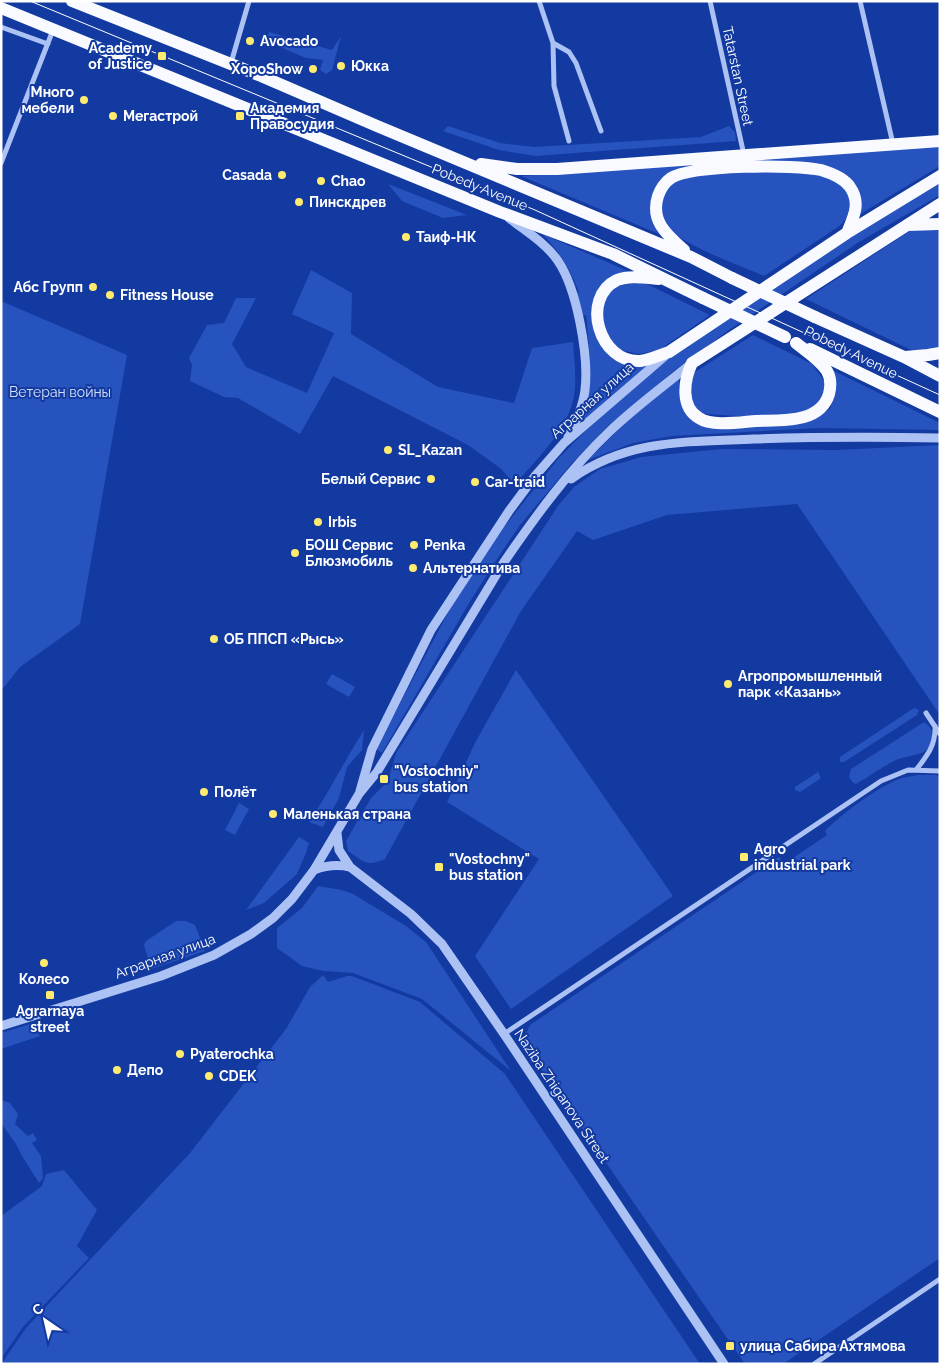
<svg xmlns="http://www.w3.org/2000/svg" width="941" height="1365" viewBox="0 0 941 1365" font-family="Raleway,sans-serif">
	<rect width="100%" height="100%" fill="#133aa0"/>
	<path fill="#2653be" d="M269,32L332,50L341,36L332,70L326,74L320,70L323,60L306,58L266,41Z
		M448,126L500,143L534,147L701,137L729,126L735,132L736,141L535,156L499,150L443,131Z
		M940,143V166L857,216L860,203L831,169H682L651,215L653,225L659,234L521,176Z
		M785,168C797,170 810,171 821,174C836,178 852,190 851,207C851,215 844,222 838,227L764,276C744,267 668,240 662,221C660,217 662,210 662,206C662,186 669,183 686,176Z
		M940,180V195L859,242L729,330L675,370L607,427L572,463L520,525L499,556L469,603L382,753L376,749L451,607L504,527L558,459L596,420L666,361L784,281Z
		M388,184L467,215L443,218L402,201Z
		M913,229L940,231V350L928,353L909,349L806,299Z
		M542,234L635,274L623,276L593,307L617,357L654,361L582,423C594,383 590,356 586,315L583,316L576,293L579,292C570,269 559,251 542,234Z
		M311,270L352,293L351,334L438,387L514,403L532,348L573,342C574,357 576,373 575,388C573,425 538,458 515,484L500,468L468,445L333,376L300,434L238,398L224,397L190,381L192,365L189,358L207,325L224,323L236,298H256L232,344L246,367L307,393L334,333L292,314Z
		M641,283L647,284L710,315L659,350L639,354L620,350L606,338L601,322L605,294L618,285Z
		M1,301L127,355L80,624L20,667L1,691Z
		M753,335L812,364L827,385C823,395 819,405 809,410C790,420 722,416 699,413L692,403L690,377L695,372Z
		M830,369L940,423V430L819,428L672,436L633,443L588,460L626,422L679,377L680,394L694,421L814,419L830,409L834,397Z
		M940,445V715L797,504L667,515L593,540L577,531L521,611L385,859C366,867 364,862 348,851L346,841L371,798L388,781L396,753L558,506L574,487L600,469L641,457L721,449L836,450Z
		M516,670L673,896L511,1009L475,956L539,859L447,802L476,741Z
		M332,674L355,687L349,697L326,684Z
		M914,708L919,710L917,715L844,762H840V757Z
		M924,722C929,725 932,729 932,735C932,759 909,753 894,761C880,768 869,777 856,784L853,783L849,777L851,769Z
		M364,730L362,750L347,767L339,798L323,827L309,822C329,792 345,760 364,730Z
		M818,772L821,778L800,792L795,790V787Z
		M918,775H936L940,777V1258L783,1364H745L524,1044L525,1036L530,1025L779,857L784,864L827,835L825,831C840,815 878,787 899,779C905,777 912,776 918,775Z
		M239,803L249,809L235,835L225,830Z
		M299,837L309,843L306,853L297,874L264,903L246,910Z
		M318,886L342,890L353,894L406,926L426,942L511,1071L422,999L353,973L323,971L302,966L277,948V928L302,908Z
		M176,921H186L195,925L205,951L151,969L144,945L146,941Z
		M323,975L328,982L347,976H352L420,1002L505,1074L700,1364H1L26,1328L190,1153L286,1029L310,987Z
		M33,1023L40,1036L1,1049V1033Z
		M1,1100L10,1103L18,1114L15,1124L28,1136L33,1133L37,1140L32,1143L41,1156L43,1178L39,1183L22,1156L16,1144L1,1123Z
		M64,1170L97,1210L77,1246L89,1258L23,1327L1,1359V1216L42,1186L46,1174Z"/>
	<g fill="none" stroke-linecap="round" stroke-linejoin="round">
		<path stroke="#acc1f4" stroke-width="5" d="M539,1L553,43L569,52L576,63L601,131
			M710,1L744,155
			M860,1L893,144
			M1,27L48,44
			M553,43L554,86L569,141
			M231,63L249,1
			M1,163L53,30
			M926,713L940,734
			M916,770C927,756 936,745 935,726
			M504,1034L881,781L908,770L940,771
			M814,1364L940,1279"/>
		<path stroke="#acc1f4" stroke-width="9" d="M509,218C525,231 546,243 558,261C577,289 589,356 585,390C583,407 576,422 568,437
			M571,479C628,439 687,442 754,439C816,437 878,437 940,438
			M360,791L372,749L431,630L509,511L535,476L564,443L665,356
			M337,833L339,850L350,867L411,914L442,944L504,1034L724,1364
			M314,870C327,865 337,864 350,867
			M1,1026L161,976L214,955L251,934L273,918L292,899L314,870L359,794L377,772L504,562C535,517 569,470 609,432C635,407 664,386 692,363"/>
		<path stroke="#f9faff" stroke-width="12" d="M72,1L261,76L377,126L691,257L732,278
			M1,8L500,212L613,254L703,298
			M481,164L517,169H557L940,141
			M907,225L940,224
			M684,250C667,235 650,221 658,196C660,190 665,182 671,178C692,165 795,164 821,170C831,173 844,178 850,187C861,203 854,216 847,233
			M659,279C646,278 630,275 617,280C580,298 599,363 640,361C649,360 660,355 669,352L847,233L940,176
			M815,317L904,357L940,376
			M796,343C806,351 820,360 827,371C831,378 831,386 829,394C820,424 781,420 756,421C741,422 712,427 699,418C680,407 684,380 692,363L940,204
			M810,349L940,412
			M905,357L928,355L940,353"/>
		<path stroke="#fff" stroke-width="1" d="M30,1L535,210L940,395"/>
		<path stroke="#f9faff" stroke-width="12" d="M732,278L815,317
			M703,298L785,337"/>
	</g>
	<g fill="#ffec6f" stroke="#133aa0" stroke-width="2">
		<circle cx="250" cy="41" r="5"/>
		<rect x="157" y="51" width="10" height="10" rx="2.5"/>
		<circle cx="341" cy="66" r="5"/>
		<circle cx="313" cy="69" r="5"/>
		<circle cx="84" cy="100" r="5"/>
		<circle cx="113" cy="116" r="5"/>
		<rect x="235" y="111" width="10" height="10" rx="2.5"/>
		<circle cx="282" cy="175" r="5"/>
		<circle cx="321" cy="181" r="5"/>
		<circle cx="299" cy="202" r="5"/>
		<circle cx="406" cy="237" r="5"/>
		<circle cx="93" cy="287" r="5"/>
		<circle cx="110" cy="295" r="5"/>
		<circle cx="388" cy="450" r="5"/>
		<circle cx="431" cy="479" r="5"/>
		<circle cx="475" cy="482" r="5"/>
		<circle cx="318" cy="522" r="5"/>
		<circle cx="414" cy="545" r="5"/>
		<circle cx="295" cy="553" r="5"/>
		<circle cx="413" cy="568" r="5"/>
		<circle cx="214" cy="639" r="5"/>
		<circle cx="728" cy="684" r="5"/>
		<rect x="379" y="774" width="10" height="10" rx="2.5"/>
		<circle cx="204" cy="792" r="5"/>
		<circle cx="273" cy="814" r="5"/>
		<rect x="739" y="852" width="10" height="10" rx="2.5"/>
		<rect x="434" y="862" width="10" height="10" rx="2.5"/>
		<circle cx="44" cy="963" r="5"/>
		<rect x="45" y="990" width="10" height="10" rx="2.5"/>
		<circle cx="180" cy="1054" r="5"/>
		<circle cx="117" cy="1070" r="5"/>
		<circle cx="209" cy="1076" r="5"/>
		<rect x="725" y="1341" width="10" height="10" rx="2.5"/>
	</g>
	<g text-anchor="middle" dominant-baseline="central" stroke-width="4" stroke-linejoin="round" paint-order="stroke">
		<g font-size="14" font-weight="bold" fill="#fff" stroke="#133aa0" text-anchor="start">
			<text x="260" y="41">Avocado</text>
			<text x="152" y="48" text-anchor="end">Academy<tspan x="152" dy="16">of Justice</tspan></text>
			<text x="351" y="66">Юкка</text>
			<text x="303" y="69" text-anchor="end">ХороShow</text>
			<text x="74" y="92" text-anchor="end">Много<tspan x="74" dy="16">мебели</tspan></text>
			<text x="250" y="108">Академия<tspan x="250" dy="16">Правосудия</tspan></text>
			<text x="123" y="116">Мегастрой</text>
			<text x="272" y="175" text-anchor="end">Casada</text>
			<text x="331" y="181">Chao</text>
			<text x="309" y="202">Пинскдрев</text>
			<text x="416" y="237">Таиф-НК</text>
			<text x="83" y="287" text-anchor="end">Абс Групп</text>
			<text x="120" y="295">Fitness House</text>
			<text x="398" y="450">SL_Kazan</text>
			<text x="421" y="479" text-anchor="end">Белый Сервис</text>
			<text x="485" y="482">Car-traid</text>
			<text x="328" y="522">Irbis</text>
			<text x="305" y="545">БОШ Сервис<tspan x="305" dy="16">Блюзмобиль</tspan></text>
			<text x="424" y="545">Penka</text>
			<text x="423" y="568">Альтернатива</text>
			<text x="224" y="639">ОБ ППСП «Рысь»</text>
			<text x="738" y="676">Агропромышленный<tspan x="738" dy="16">парк «Казань»</tspan></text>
			<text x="394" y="771">"Vostochniy"<tspan x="394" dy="16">bus station</tspan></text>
			<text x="214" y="792">Полёт</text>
			<text x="283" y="814">Маленькая страна</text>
			<text x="754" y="849">Agro<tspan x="754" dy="16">industrial park</tspan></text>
			<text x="449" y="859">"Vostochny"<tspan x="449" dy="16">bus station</tspan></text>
			<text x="44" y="979" text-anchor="middle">Колесо</text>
			<text x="50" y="1011" text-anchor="middle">Agrarnaya<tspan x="50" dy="16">street</tspan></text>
			<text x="190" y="1054">Pyaterochka</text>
			<text x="127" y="1070">Депо</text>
			<text x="219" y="1076">CDEK</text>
			<text x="740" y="1346">улица Сабира Ахтямова</text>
		</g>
		<g font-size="14" fill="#fff" stroke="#133aa0">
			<text transform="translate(738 76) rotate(78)">Tatarstan Street</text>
			<text transform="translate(480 187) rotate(22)">Pobedy Avenue</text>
			<text transform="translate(851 352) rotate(26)">Pobedy Avenue</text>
			<text transform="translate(592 400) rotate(-42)">Аграрная улица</text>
			<text transform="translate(165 956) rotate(-20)">Аграрная улица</text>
			<text transform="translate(562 1096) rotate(56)">Naziba Zhiganova Street</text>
		</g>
		<g font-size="14" fill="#d4e1fe" stroke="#133aa0">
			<text x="60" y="392">Ветеран войны</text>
		</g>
	</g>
	<rect width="941" height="1365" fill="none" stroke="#ffffff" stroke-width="5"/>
	<g transform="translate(45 1320) rotate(326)" stroke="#133aa0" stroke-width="4" paint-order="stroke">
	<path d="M0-4L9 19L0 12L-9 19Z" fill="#ffffff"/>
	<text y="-8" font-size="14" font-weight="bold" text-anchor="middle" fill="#ffffff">С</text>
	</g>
</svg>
